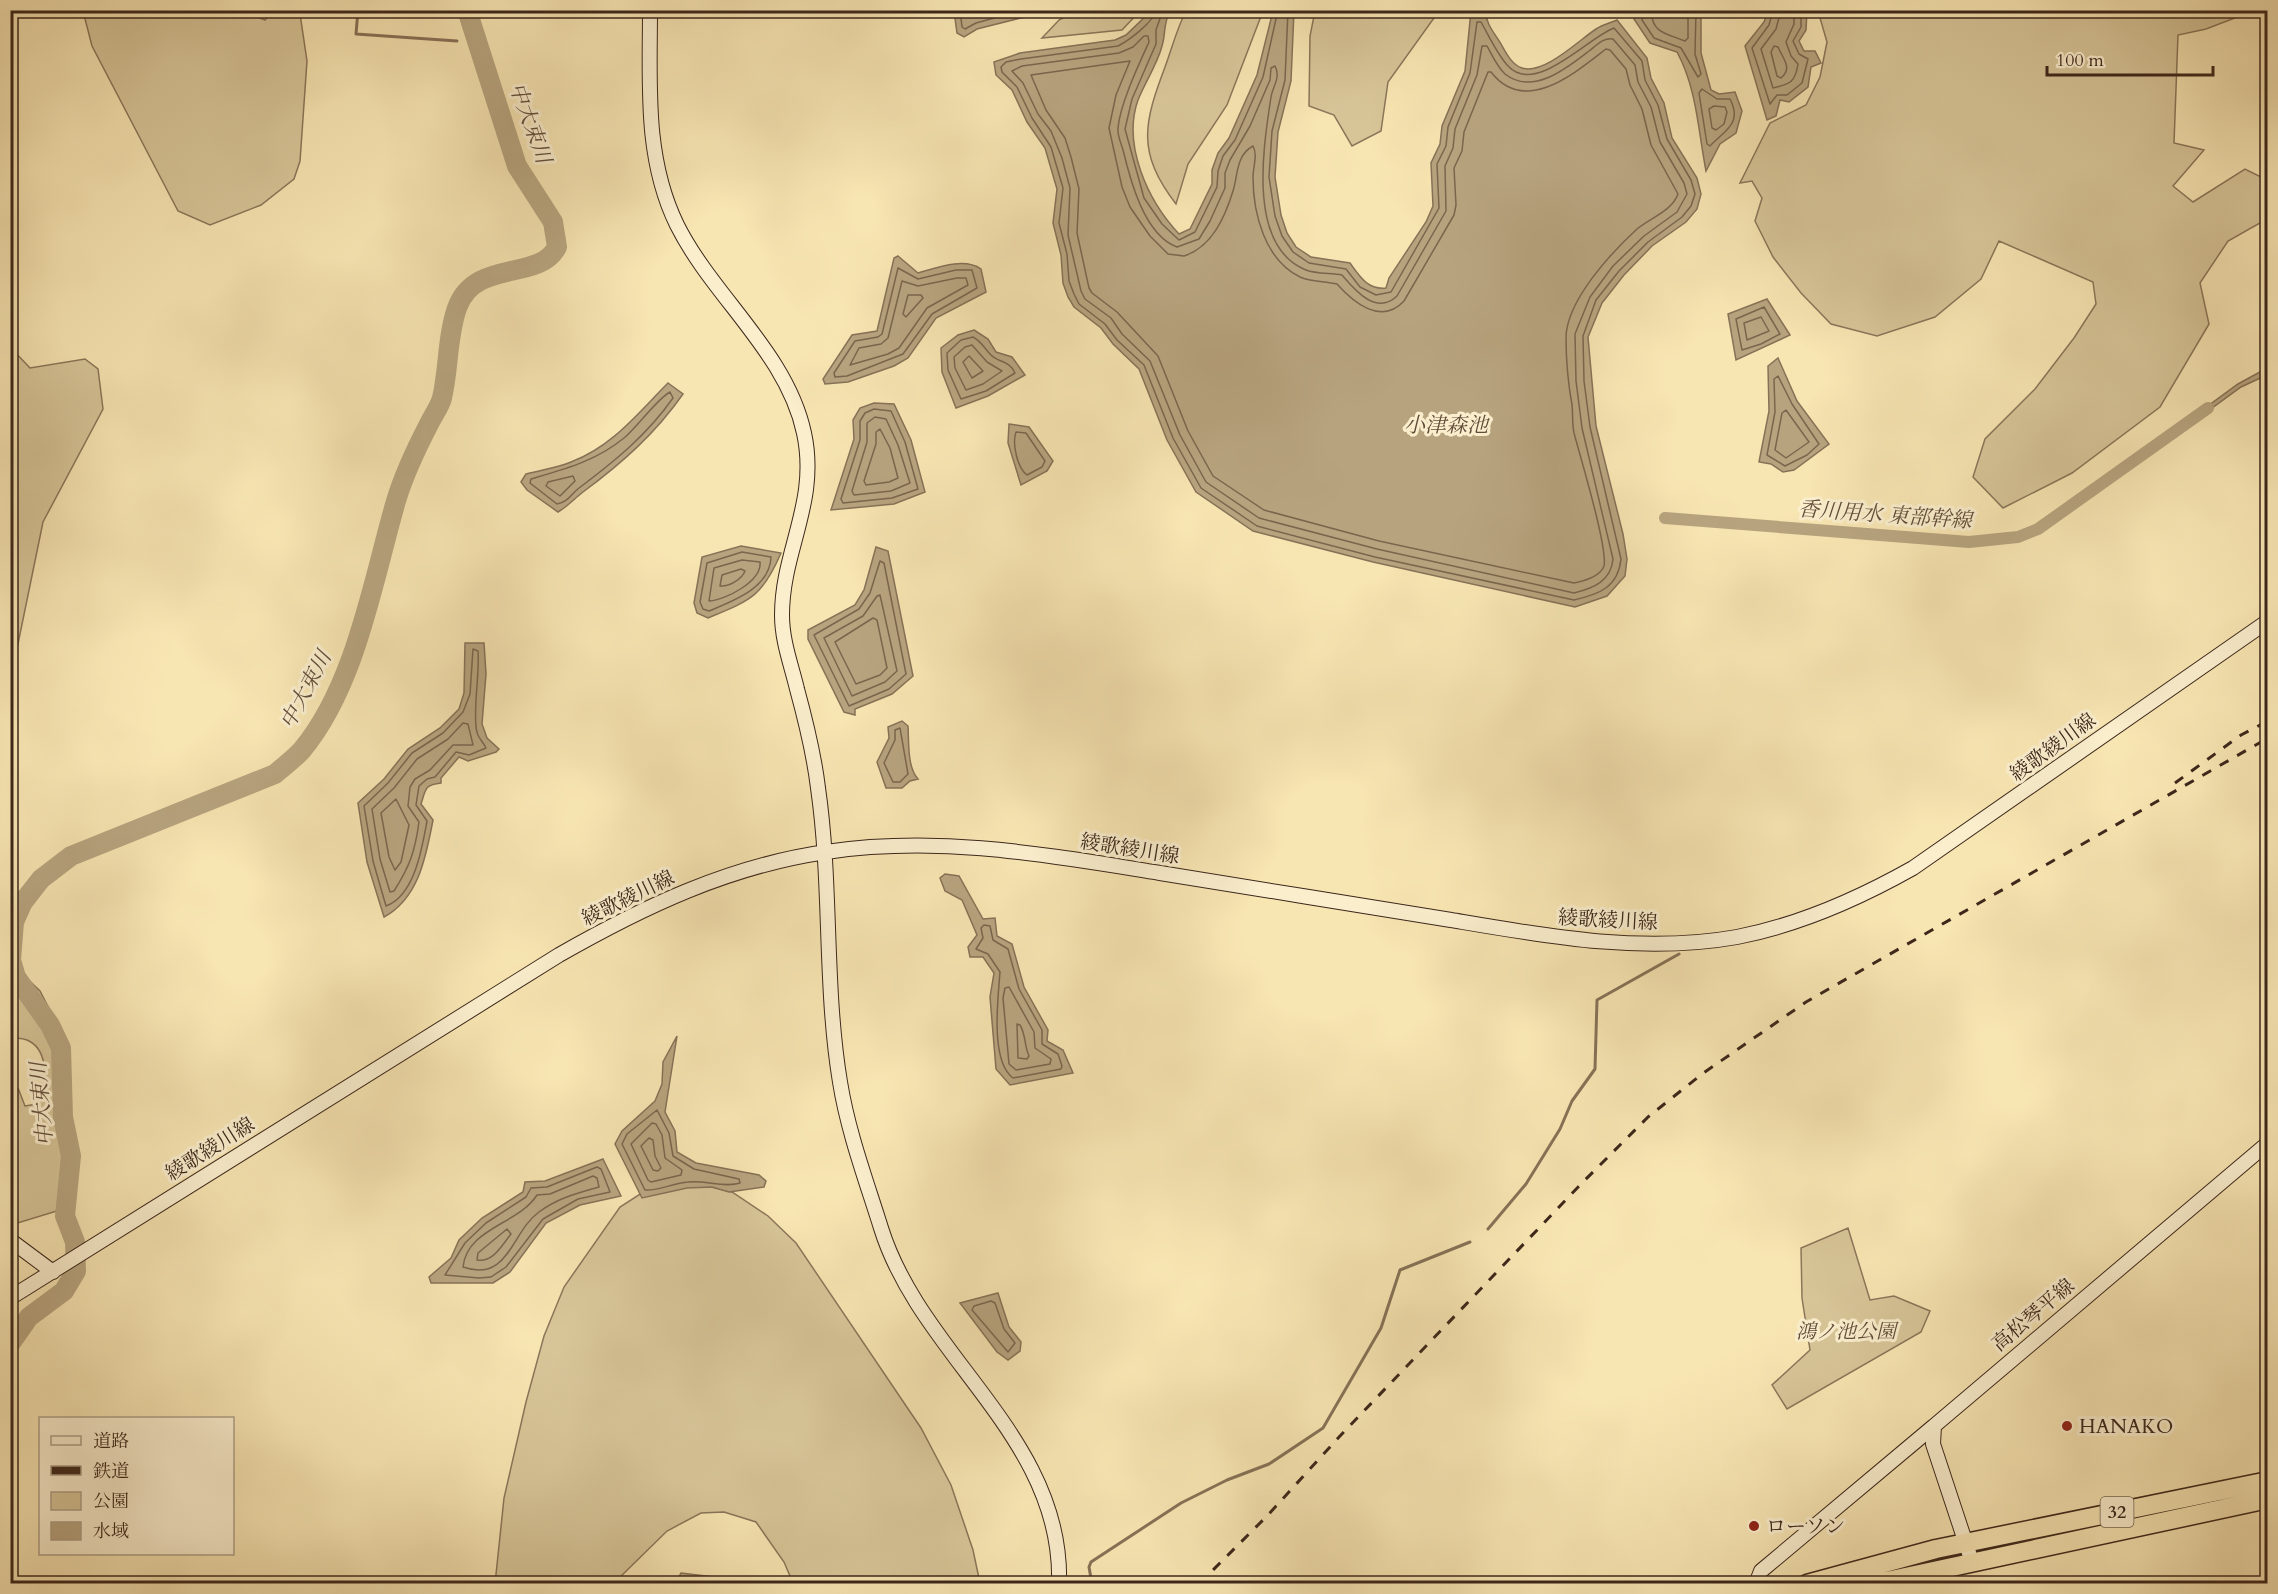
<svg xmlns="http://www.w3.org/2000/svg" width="2278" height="1594" viewBox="0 0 2278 1594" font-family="Cardo,'Noto Serif JP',serif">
	<rect width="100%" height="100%" fill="#f7e5b2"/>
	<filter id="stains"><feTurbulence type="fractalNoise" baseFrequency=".00333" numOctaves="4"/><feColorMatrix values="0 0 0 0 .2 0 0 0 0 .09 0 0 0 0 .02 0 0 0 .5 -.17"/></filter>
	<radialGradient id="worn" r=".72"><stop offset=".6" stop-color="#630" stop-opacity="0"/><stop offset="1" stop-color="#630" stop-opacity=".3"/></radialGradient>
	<path fill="#d7c598" stroke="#8a765a" stroke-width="1.5" d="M83,11H257L255,16L265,20L273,11L300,14L307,61L300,161L294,179L261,205L210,225L178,211L92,46Z
		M1075,11V10L1140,11L1122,30L1042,38L1059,20Z
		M1186,11H1263L1227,105L1188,164L1176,204C1136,152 1144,123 1165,67C1172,48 1177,28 1186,11Z
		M1315,11H1439L1388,82L1381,131L1352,146L1334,115L1309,106L1310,36Z
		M1818,11H2253L2206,29L2178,35L2174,143L2204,150L2173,186L2193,202L2245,169L2267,180V219L2228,241L2200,283L2209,324L2160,407L2072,473L2003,508L1973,477L1985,439L2035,389L2074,338L2096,304L2093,282L1999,241L1981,279L1935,317L1877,336L1831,324L1801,293L1773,257L1755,221L1762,198L1752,181L1740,183L1770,123L1806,105L1820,77L1827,42Z
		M11,348L30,368L85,359L98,369L103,409L43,522L13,668L11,698Z
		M10,962L40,991L60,1030V1123L65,1158L57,1211L11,1225V1088H18L25,1106L37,1104C48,1088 49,1051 29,1041C24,1038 16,1038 11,1037Z
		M687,1181L732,1192L768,1216L796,1243L921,1428L951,1485L973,1550L980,1583H793L784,1562L756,1522L724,1512L701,1513L667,1531L614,1583L495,1584L504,1498L526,1402L544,1336L564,1287L620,1207L651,1187Z
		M1848,1228L1870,1300L1894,1296L1930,1311L1921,1332L1787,1409L1772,1385L1810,1350L1802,1298L1801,1248Z"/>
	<path fill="#b7a47f" stroke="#867257" stroke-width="1.5" d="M1152,10L1170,11C1163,24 1166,33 1162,46C1157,65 1145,82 1138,100C1122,145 1148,201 1179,234L1190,229L1212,184V170L1218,153L1229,138L1257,75L1273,11H1294L1291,81L1278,132L1275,177L1281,215L1287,233L1296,247L1311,257L1350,263C1360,277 1368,290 1386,288L1389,278L1426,222L1433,206L1431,163L1440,144L1442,126L1465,71L1471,11H1486C1485,23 1495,34 1501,44C1506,53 1512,65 1522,68C1544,75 1579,40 1596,29C1602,25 1610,23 1617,20L1647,58L1651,78L1664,103L1672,138L1697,178L1701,194L1697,209L1686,222L1652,246L1624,275L1602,303L1588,337L1596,426L1623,534L1627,559L1625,576L1607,596L1575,607L1373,562L1253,531L1196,492L1167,440L1139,369L1113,344L1101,328L1074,307L1068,297L1063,283L1061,255L1053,223L1057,189L1045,148L1027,122L1012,90L996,75L994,62L1020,53L1115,40L1126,35Z
		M954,11V10L1048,11L977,29L964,37L957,33Z
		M1640,11H1701V53L1711,90L1719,94L1735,92L1742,111L1736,133L1720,144L1706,171C1698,130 1697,89 1677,52L1650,43L1634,19Z
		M1768,11H1807L1806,30L1799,41L1804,51H1815L1821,63L1811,67L1808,87L1789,102L1780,100L1776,116L1767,120L1745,46L1764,22Z
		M898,256L918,273C936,268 964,257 981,269L986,292L936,318L908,358L894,366L848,382L825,384L823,379L852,335L877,331L894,258Z
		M1767,299L1790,335L1736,360L1728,314Z
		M974,330L988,339L996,352L1012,357L1025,375L988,396L956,408L942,372L941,348L958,335Z
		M1778,358L1797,401L1829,444L1794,470L1783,472L1771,464L1759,462L1769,411L1768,366Z
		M2267,368V375L2241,387L2197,419L2194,416L2238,384Z
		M668,383L683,394C655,434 622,463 583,492C574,499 568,506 558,512L527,490L521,482L526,474C540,470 557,468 571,462C613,446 638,413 668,383Z
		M874,403L894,404L911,440L925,492L894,504L831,510L854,439L853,420L860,408Z
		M1009,424L1029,427L1053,461L1047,471L1021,485L1008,443Z
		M741,546L781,553C762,597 751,600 708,618L697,613L694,603L702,557Z
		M876,547L888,551L913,676L892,694L855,709V715L844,712L808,639V630L855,605L864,590Z
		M465,643H484L486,674L482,724L487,738L499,749L496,752L468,761L459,757L441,778V783C424,785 426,789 421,804L433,820C426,856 419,898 384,917L367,862L358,803L384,779L408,749L440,728L459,709L464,693Z
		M902,721L908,726C909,742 907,767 918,779L910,781L902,788H886L877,762L889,738L888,727Z
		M945,874L959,876L983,919L995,918L997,936L1012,944L1024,987L1048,1030L1047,1041L1063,1050L1073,1073L1010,1085L996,1069L990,997L994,973L983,957H970L968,947L977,935L962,900L945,891L940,878Z
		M677,1036L665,1112L675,1131L677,1152L696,1163L759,1175L766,1181L764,1187L729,1192L712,1187L687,1188L642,1198L615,1144L622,1131L655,1101L662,1084L663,1062Z
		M603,1159L621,1196L580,1205L546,1223L510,1272L493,1283H431L429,1277L451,1258L459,1240L482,1218L523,1192L525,1182L545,1181Z
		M998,1293L1009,1327L1021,1342L1020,1351L1008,1360L997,1352L960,1303Z
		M681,1573L714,1577L727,1583H681L678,1579Z"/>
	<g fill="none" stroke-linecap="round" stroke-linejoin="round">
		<path stroke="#7a664d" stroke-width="1.5" d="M960,10L962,27L965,29L976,23L1023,10
			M1156,10C1154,22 1128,41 1118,46L1021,59L1006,62L1001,67L1002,72L1017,87L1032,118L1051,147L1063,188L1059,223L1067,254L1069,281L1074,294L1079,304L1105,324L1117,340L1144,365L1173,438L1201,488L1257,526L1375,557L1574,600C1600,594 1618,587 1621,559L1590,427L1584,381L1583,336L1596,300L1619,271L1648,242L1682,217L1691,206L1695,194L1691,180L1667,139L1658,105L1645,80L1642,61L1614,28C1587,38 1536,96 1508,66C1497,54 1489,36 1481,22H1477L1470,73L1448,127L1446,146L1437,164L1439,208L1391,292L1376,295L1360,287L1346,269L1309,263L1293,252L1282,236L1275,216L1269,177L1272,131L1285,80L1288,10
			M1163,10L1156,30V44L1132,99L1125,129L1144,198L1162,224L1179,240L1195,232L1217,187L1218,171L1223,156L1235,140L1263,77L1278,10
			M1644,10L1642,20L1654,38L1681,48L1698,77L1701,74L1695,54L1696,10
			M1652,10C1650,33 1668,34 1685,41L1688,38V10
			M1773,10L1769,25L1752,48L1770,104L1777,95H1787L1802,83L1808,59L1799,54L1793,41L1801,27V10
			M1781,10L1776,29L1761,49L1773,88C1790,84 1795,83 1798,64L1791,56L1786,42L1794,24V10
			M1144,36H1148L1149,42C1139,64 1120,104 1118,128C1117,135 1121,143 1123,150C1130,179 1144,235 1177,247L1199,239L1210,221L1225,188V173L1230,160L1250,126L1270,80L1271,68L1275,66C1281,77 1273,86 1271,97C1264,144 1246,246 1306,270C1316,274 1331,273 1342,275C1355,290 1376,316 1397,296L1446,211L1445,166L1453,148L1455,129L1477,75L1482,46H1487C1492,55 1497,67 1505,74C1533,96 1567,68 1589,51C1597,45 1604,37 1613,39L1635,65L1638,82L1651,107L1660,142L1684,183L1687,194L1677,212L1644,236L1613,266L1590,297L1575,334L1576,381L1582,428L1613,559C1611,581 1594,588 1574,593L1377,549L1259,518L1206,482L1180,435L1150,361L1122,334L1111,318L1085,299L1081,291L1068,235L1070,188L1062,158L1051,131L1038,114L1023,83L1012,71L1022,66L1119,53L1133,47Z
			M1774,46L1778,47C1783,59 1793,68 1781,78L1777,76L1771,52Z
			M1606,49L1610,50L1626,69L1630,85L1642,109L1651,145L1678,194C1672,211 1650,218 1637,229C1611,253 1567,300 1566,337C1566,360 1568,383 1572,405C1573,414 1572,424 1574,433C1580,456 1608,548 1604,566C1600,577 1584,581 1574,583L1379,541L1264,510L1213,476L1188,431L1158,356L1117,312L1092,293L1089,288L1077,233L1079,189L1071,157L1065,138L1046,110L1031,75L1130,61L1116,95L1109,128L1122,187L1130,207L1150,236L1168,254L1184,256C1212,247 1225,217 1233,191C1238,175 1236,155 1253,146C1258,155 1253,167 1253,177C1253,214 1265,260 1300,277C1311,282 1325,281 1337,284C1353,302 1381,326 1404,301L1454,215L1456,205L1454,168L1462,151L1464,132L1488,72H1491C1525,116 1575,73 1606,49Z
			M1702,89L1717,99H1730C1743,124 1724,131 1710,146L1707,144L1699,93Z
			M1714,106L1725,107L1727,112L1724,124L1716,130L1712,128L1709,109Z
			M898,268L918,279L956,270H972L977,288L932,314L903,354L847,376L835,377L834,373L855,341L878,337L882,334Z
			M957,278H966L968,285L927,308L899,348L888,354L850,365L859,348L881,344L888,338L902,281L918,286Z
			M908,295H921L923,298L906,317L903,314Z
			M1764,307L1780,334L1761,344L1742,350L1736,319Z
			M1761,317L1769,331L1747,340L1744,323Z
			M973,337C982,342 984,348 991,355C999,363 1009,360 1015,373L986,391L961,399L948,370L947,353L961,340Z
			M972,345L987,362L1002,371L983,384L966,390L955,368L954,357L965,347Z
			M969,356L983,371L972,378L963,362Z
			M1778,376L1792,404L1819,444L1807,455L1785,466L1767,455L1775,412L1774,379Z
			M670,392L673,398C647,435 615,461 579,488C571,494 568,502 557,504L530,483L531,479C565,469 596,461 624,438C637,427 658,398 670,392Z
			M874,409L891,411L905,442L918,489L892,498L843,503L841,499L860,440V421L865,413Z
			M1786,410L1809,442L1786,458L1775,450L1782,413Z
			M875,417L886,419L898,445L910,483L891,491L854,495L852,491L867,442V423Z
			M880,429L890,448L898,478L889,482L866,485L864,481L876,444V432Z
			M1016,432L1026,433L1045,461L1042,467L1027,475C1017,468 1012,443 1016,432Z
			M573,476L575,481L560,496L546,486L548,482Z
			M742,552L771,557C770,588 733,601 709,611L703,609L700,602L707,563Z
			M742,560L760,562C762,581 726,600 709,601L714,568Z
			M880,561L884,563L906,674L889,689L849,706L814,635L859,609L870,593Z
			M741,569L745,571C742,579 729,587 720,586L722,575Z
			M880,595L897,671L885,682L852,696L824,638L863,616L877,596Z
			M873,618L877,620L887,668L880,675L856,684L835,642Z
			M473,649L478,651C480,673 472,716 477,732C478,738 484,743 486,748L469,755L456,752L435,777L427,779L419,786L416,805L427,821C422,848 415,895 386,906L373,861L364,806L388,783L412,753L443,733L463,712L470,694Z
			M463,723L468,724L473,745H453L430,770L415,779L410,787L408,806L419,822C415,851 410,866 394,891L390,892L380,859L372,809L394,788L417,759L448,739Z
			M900,728L908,774L900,782H893L884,763L895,740V730Z
			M396,799L409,825L401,862L395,870L389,857L381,813Z
			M984,925L990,926L993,940L1008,949L1019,989L1042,1030V1044L1058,1054L1062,1066L1061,1069L1013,1078C990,1061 998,999 1000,972L988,954L976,949L983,938L981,928Z
			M1009,987L1034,1032L1035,1048L1051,1059L1050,1064L1016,1070L1009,1064L1003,998L1005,988Z
			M1017,1024L1020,1025C1026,1035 1024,1045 1029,1056L1027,1059L1018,1058Z
			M657,1110L669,1133L673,1156L694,1169L739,1179L740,1183C725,1188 705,1180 688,1182C673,1183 659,1191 645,1190L622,1144L627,1134Z
			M652,1123L656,1124L662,1135L665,1158L682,1170L681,1175L651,1182L648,1180L631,1144Z
			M649,1138L653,1140L655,1156L661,1168L658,1171L653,1170L641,1146Z
			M597,1167L601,1169L610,1192L578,1199L543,1219L506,1267L491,1277L479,1278L445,1275L465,1243L486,1223L526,1197L531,1188L547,1187Z
			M593,1176L597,1178L599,1187C578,1193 558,1198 539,1212C511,1232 509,1283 463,1267C467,1228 519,1224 537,1195L550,1194Z
			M507,1229L511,1234C502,1245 493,1263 477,1260L478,1253Z
			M991,1301L995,1303L1004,1329L1015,1343L1008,1352L972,1310L974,1306Z"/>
		<path stroke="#867257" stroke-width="3" d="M358,10L356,34L457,41
			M473,42H478
			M1488,1229L1526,1184L1560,1129L1572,1101L1595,1069L1597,1000L1679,954
			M10,1331L16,1333
			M1092,1584L1089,1567L1091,1562L1181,1503L1227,1480L1269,1464L1323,1428L1381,1328L1400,1270L1470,1242"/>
		<path stroke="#b7a47f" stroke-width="12" d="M1665,518L1969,542L2018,537L2038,529L2208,408"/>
		<path stroke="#b7a47f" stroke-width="20" d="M10,1344L29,1317L64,1291L76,1271L75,1242L65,1216L71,1156L63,1117L61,1048L50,1025L16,977L11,960L14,922L23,902L41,879L71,856L275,774C284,766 294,759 302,750C356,685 373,580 396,501C404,474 417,447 430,422C434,414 440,406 442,398C449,368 447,337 457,308C475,258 539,282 557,247L553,222L517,166L467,10"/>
		<defs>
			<path id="secondary" d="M650,10C650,83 644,158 677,225C713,297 787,353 804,433C819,502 782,550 782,615C782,641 791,664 797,689C806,722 814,754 818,788C832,885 824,985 840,1082C848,1132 866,1180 881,1228C921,1357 1064,1438 1059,1584
				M10,1240L53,1272
				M10,1298L559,955C643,907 729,866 826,852C941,835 1047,855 1160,873C1257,889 1354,904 1451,920C1545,936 1642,954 1737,937C1799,925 1858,899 1913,868L2268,621
				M1972,1562L1933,1444L1934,1426L2268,1143
				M1756,1584L1761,1571L1934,1426"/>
			<path id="highway" d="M1807,1584L1936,1549L2268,1481
				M1873,1584L2268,1499"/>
		</defs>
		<use href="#secondary" stroke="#3c271b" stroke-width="16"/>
		<use href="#highway" stroke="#3c271b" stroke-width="21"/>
		<use href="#secondary" stroke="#faeecd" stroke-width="14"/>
		<use href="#highway" stroke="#f7e5b2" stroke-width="18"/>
		<path stroke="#3c271b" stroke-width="3" stroke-dasharray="10 10" stroke-linecap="butt" d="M2175,783L2241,735L2268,721
			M1199,1584L1267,1516L1340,1436L1582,1183L1648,1117L1702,1074L1806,1002L2268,738"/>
	</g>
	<g fill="#8f2418" stroke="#faeecd" stroke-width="2">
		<circle cx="2067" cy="1426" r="6"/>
		<circle cx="1754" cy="1526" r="6"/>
	</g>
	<g text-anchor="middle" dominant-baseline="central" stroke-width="6" stroke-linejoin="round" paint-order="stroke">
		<rect fill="#faeecd" stroke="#756350" stroke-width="1.5" x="2100.5" y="1497" width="33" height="30" rx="4.5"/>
		<g font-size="18" font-weight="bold" fill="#3c271b">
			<text x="2117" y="1512">32</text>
		</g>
		<g font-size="20" fill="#3c271b" stroke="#faeecd">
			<text transform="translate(2053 747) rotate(-36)">綾歌綾川線</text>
			<text transform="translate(1130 849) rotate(9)">綾歌綾川線</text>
			<text transform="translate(628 898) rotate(-26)">綾歌綾川線</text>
			<text transform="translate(1608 920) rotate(3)">綾歌綾川線</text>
			<text transform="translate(210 1149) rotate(-32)">綾歌綾川線</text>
			<text transform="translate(2033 1315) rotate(-40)">高松琴平線</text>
		</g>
		<g font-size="20" font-style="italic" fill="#634e3a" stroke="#faeecd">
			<text x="1846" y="1331">鴻ノ池公園</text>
		</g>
		<g font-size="20" fill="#3c271b" stroke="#faeecd" text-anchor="start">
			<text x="2079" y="1426">HANAKO</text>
			<text x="1766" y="1526">ローソン</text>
		</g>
		<g font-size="21" font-style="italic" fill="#614c39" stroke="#faeecd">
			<text transform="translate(530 123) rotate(70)">中大束川</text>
			<text x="1446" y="425">小津森池</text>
			<text transform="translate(1885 515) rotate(4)">香川用水 東部幹線</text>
			<text transform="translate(306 690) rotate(-62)">中大束川</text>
			<text transform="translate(42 1104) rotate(-95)">中大束川</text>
		</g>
	</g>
	<rect width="2278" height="1594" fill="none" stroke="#f7e5b2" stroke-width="36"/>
	<rect x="12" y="12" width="2254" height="1570" fill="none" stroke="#3c271b" stroke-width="3"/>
	<rect x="18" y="18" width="2242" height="1558" fill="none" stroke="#3c271b" stroke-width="1.5"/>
	<rect x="39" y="1417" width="195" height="138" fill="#faeecd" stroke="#ae9e86" stroke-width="1.5"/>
	<rect x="51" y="1436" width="30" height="9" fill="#faeecd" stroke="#ae9e86" stroke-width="1.5"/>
	<text x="93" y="1447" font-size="18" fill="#3c271b">道路</text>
	<rect x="51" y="1466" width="30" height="9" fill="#3c271b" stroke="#ae9e86" stroke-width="1.5"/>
	<text x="93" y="1477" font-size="18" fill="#3c271b">鉄道</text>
	<rect x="51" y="1492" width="30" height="18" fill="#d7c598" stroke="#ae9e86" stroke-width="1.5"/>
	<text x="93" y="1507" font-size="18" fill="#3c271b">公園</text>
	<rect x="51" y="1522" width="30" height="18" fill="#b7a47f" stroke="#ae9e86" stroke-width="1.5"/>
	<text x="93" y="1537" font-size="18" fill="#3c271b">水域</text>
	<path d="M2047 66v9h166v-9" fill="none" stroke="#3c271b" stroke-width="3"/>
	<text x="2056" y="66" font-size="18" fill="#3c271b" stroke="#faeecd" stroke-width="4.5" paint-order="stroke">100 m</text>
	<rect width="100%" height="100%" filter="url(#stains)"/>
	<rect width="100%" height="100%" fill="url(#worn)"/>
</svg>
